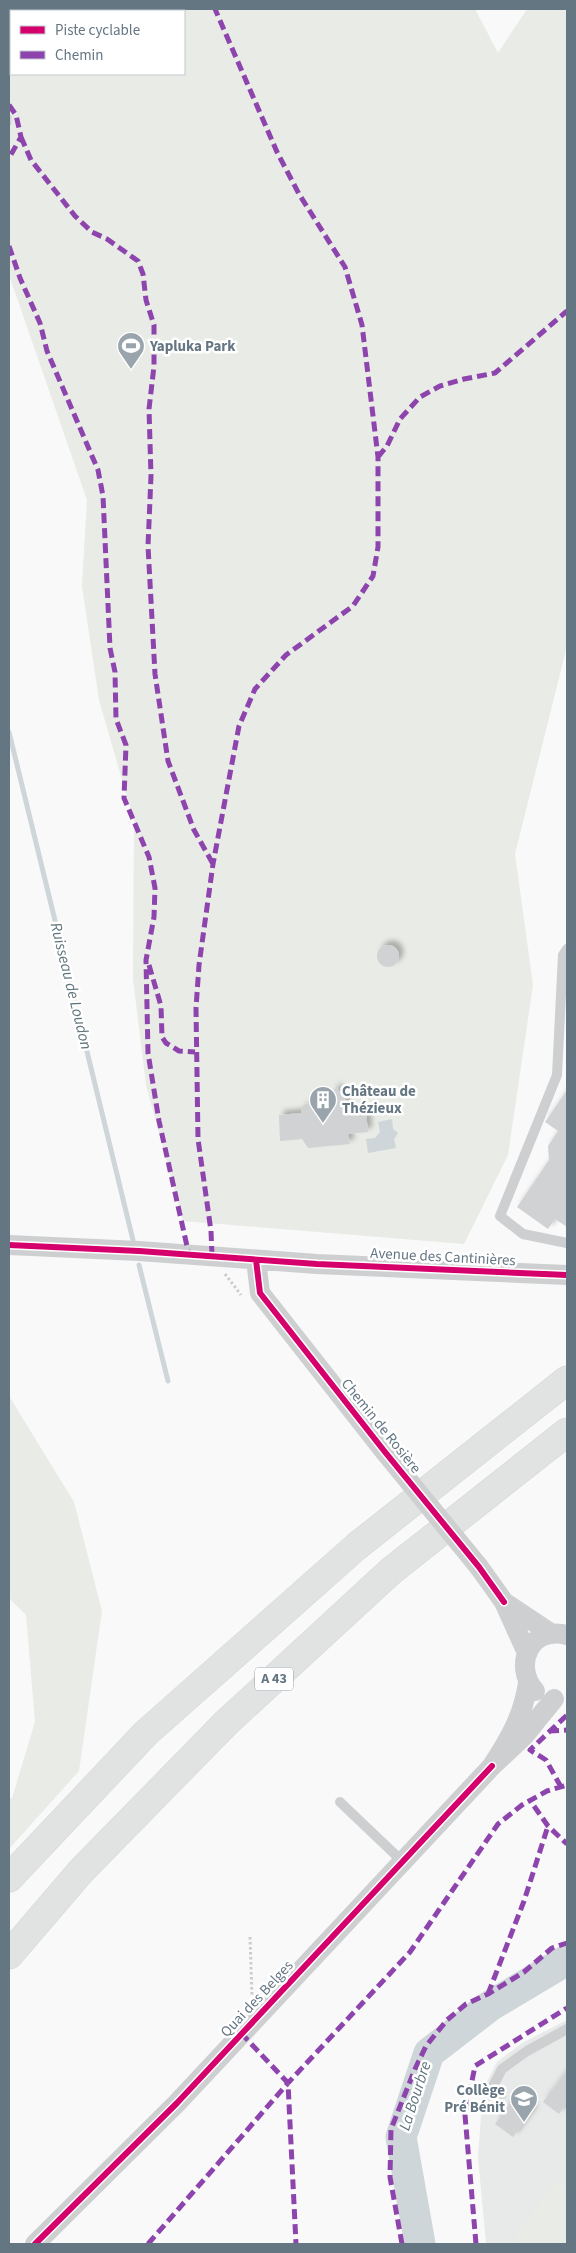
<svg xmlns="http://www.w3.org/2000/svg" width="576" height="2253" viewBox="0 0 576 2253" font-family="'Source Sans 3',sans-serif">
	<defs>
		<filter id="shadow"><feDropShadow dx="4.5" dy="-4.5" stdDeviation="2.5" flood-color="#0004"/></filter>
	</defs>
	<rect width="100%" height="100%" fill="#f9f9f9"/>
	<path fill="#e8e9e9" d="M567,2020V2244H486L478,2157L483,2090L497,2062L522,2043Z"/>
	<path fill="#e8ebe6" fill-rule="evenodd" d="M9,9H475L498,53L527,9H567V646L515,854L533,985L508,1155L464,1244L183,1221L146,1085L133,979L134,821L99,700L82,586L87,500L9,275ZM11,11H184V74H11Z
		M9,1396L74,1502L102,1611L79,1771L9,1849V1798H12L35,1722L26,1615L9,1598Z
		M555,2180L567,2189V2244H511Z"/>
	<path fill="#ced6d9" d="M392,1119L393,1129L398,1133L394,1139L396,1148L368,1153L366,1139L375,1138L380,1132L378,1122Z"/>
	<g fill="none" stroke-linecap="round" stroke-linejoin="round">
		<path stroke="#ced6d9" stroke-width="5" d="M9,117V123
			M9,732L133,1240
			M139,1265L168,1381"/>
		<path stroke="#ced6d9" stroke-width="31" d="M420,2244L401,2137L429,2053L490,2006L567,1960"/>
	</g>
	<path fill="#d0d2d3" filter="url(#shadow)" d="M377 956a11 11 0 1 1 22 0a11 11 0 1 1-22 0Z
		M336,1087L346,1100L347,1114L366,1112L368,1132L348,1134L350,1144L308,1148L302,1139L280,1141L279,1115L301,1113V1109L307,1107L306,1104L328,1102Z
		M567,1090V1227L555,1219L548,1229L517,1207L549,1160L548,1146L558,1131L545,1122Z
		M567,2070V2102L559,2114L543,2102Z
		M515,2096L533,2110L513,2137L495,2124Z"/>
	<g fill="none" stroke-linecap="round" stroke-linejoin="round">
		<defs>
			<path id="motorway" d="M9,1878L146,1733L357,1546L567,1380
				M9,1955L81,1871L226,1723L391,1571L567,1432"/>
		</defs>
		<use href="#motorway" stroke="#d5d6d6" stroke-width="29"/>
		<path stroke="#cbcccd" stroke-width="3" stroke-dasharray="2.5 2.5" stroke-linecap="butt" d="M225,1274L241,1295
			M250,1937L252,1996"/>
		<path stroke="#cecfd0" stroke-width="10" d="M567,949L563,955L557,1075L500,1216L523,1234L567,1243
			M340,1802L403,1862
			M502,2094L493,2086L502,2069L527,2051L567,2029"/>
		<path stroke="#cecfd0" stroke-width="20" d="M9,1245L139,1251L317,1264L567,1275
			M256,1260L260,1293L385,1452
			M479,1567L504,1602
			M527,1653L504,1602L552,1634
			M528,1683C523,1716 510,1738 492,1766L524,1736L554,1699
			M535,1691C512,1665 531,1625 567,1635
			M35,2244L177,2103L492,1766"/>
		<use href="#motorway" stroke="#e1e2e2" stroke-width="28"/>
		<path stroke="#cecfd0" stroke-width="20" d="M385,1452L479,1567"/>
		<path stroke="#8e44ad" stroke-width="5" stroke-dasharray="10 5" stroke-linecap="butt" d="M9,105L16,115L21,137L9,158
			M21,137L31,160L75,216L92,232L107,239L138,261L143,274L146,300L154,325V366L149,409L151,476L148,546L155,674L168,761L194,830L213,864
			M9,246L20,278L40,323L47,351L98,470L103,496L110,648L115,672L116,719L126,745L124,798L149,857L155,888L154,917L146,960L148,1053L159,1121L189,1255
			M378,457L387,446L400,419L420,397L440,386L464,379L495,373L567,311
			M149,965L161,1006L162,1037L166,1043L179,1051L195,1052
			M212,1256L211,1231L198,1139L196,1008L199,965L213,864L239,726L255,689L286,655L353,606L373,576L378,547V457L362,325L345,267L299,194L277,152L215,9
			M549,1731L567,1730
			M561,1787L546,1760L530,1750L567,1715
			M534,1806L548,1826L567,1844
			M488,1994L524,1901L548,1826
			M241,2033L288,2083L296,2244
			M148,2244L288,2083L410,1952L498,1824L522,1805L547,1791L567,1785
			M402,2244L390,2177L391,2129L415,2069L426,2046L447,2020L466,2004L488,1994L524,1972L552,1948L567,1943
			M476,2244L465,2115L475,2066L567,2008"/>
		<defs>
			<path id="cycleway" d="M9,1245L139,1251L317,1264L567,1275
				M256,1260L260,1293L385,1452L479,1567L504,1602
				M35,2244L177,2103L492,1766"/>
		</defs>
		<use href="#cycleway" stroke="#fff" stroke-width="9"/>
		<use href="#cycleway" stroke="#d6006c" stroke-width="6"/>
	</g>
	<defs>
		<symbol id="stadium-pin" viewBox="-11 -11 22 30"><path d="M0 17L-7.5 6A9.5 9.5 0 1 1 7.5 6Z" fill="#99a4ac" stroke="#fff"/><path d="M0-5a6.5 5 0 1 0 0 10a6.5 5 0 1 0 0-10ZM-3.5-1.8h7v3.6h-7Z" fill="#fff"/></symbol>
		<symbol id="building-pin" viewBox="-11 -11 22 30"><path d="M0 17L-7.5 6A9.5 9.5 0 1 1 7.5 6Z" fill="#99a4ac" stroke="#fff"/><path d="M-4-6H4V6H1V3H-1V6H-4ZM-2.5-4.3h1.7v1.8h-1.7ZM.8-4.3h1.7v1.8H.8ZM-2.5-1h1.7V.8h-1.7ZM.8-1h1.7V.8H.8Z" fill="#fff"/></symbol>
		<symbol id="school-pin" viewBox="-11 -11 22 30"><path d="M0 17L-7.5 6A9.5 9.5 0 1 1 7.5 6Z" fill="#99a4ac" stroke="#fff"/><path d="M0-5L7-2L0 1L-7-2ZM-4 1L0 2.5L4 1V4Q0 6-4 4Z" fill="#fff"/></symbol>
	</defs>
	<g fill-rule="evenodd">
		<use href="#stadium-pin" x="115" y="330" width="32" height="43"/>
		<use href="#building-pin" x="307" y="1084" width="32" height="43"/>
		<use href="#school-pin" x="508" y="2083" width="32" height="43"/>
	</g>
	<g text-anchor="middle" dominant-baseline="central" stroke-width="5" stroke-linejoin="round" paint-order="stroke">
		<rect fill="#fff" stroke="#939fa8" stroke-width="1" x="255" y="1667.5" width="38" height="23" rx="4"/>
		<g font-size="14" font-weight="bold" fill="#657683">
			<text x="274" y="1679">A 43</text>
		</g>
		<g font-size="15" font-weight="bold" fill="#657683" stroke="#fff" text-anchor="start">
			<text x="150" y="346">Yapluka Park</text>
			<text x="342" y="1091">Château de<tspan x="342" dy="17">Thézieux</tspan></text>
			<text x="505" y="2090" text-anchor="end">Collège<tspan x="505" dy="17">Pré Bénit</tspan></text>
		</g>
		<g font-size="15" fill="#657683" stroke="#fff">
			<text transform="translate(443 1257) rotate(3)">Avenue des Cantinières</text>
			<text transform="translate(381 1426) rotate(51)">Chemin de Rosière</text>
			<text transform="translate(257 1999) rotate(-47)">Quai des Belges</text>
		</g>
		<g font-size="16" font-style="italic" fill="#60757c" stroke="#fff">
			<text transform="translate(71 986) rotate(76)">Ruisseau de Loudon</text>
			<text transform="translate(415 2096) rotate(-72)">La Bourbre</text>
		</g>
	</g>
	<rect width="576" height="2253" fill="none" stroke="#657683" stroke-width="20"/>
	<rect x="10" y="10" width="175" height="65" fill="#ffffff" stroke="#c1c8cd"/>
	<rect x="20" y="26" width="25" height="8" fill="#d6006c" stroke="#c1c8cd"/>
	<text x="55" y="35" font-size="15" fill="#657683">Piste cyclable</text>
	<rect x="20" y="51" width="25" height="8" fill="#8e44ad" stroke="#c1c8cd"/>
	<text x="55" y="60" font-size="15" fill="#657683">Chemin</text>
</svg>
